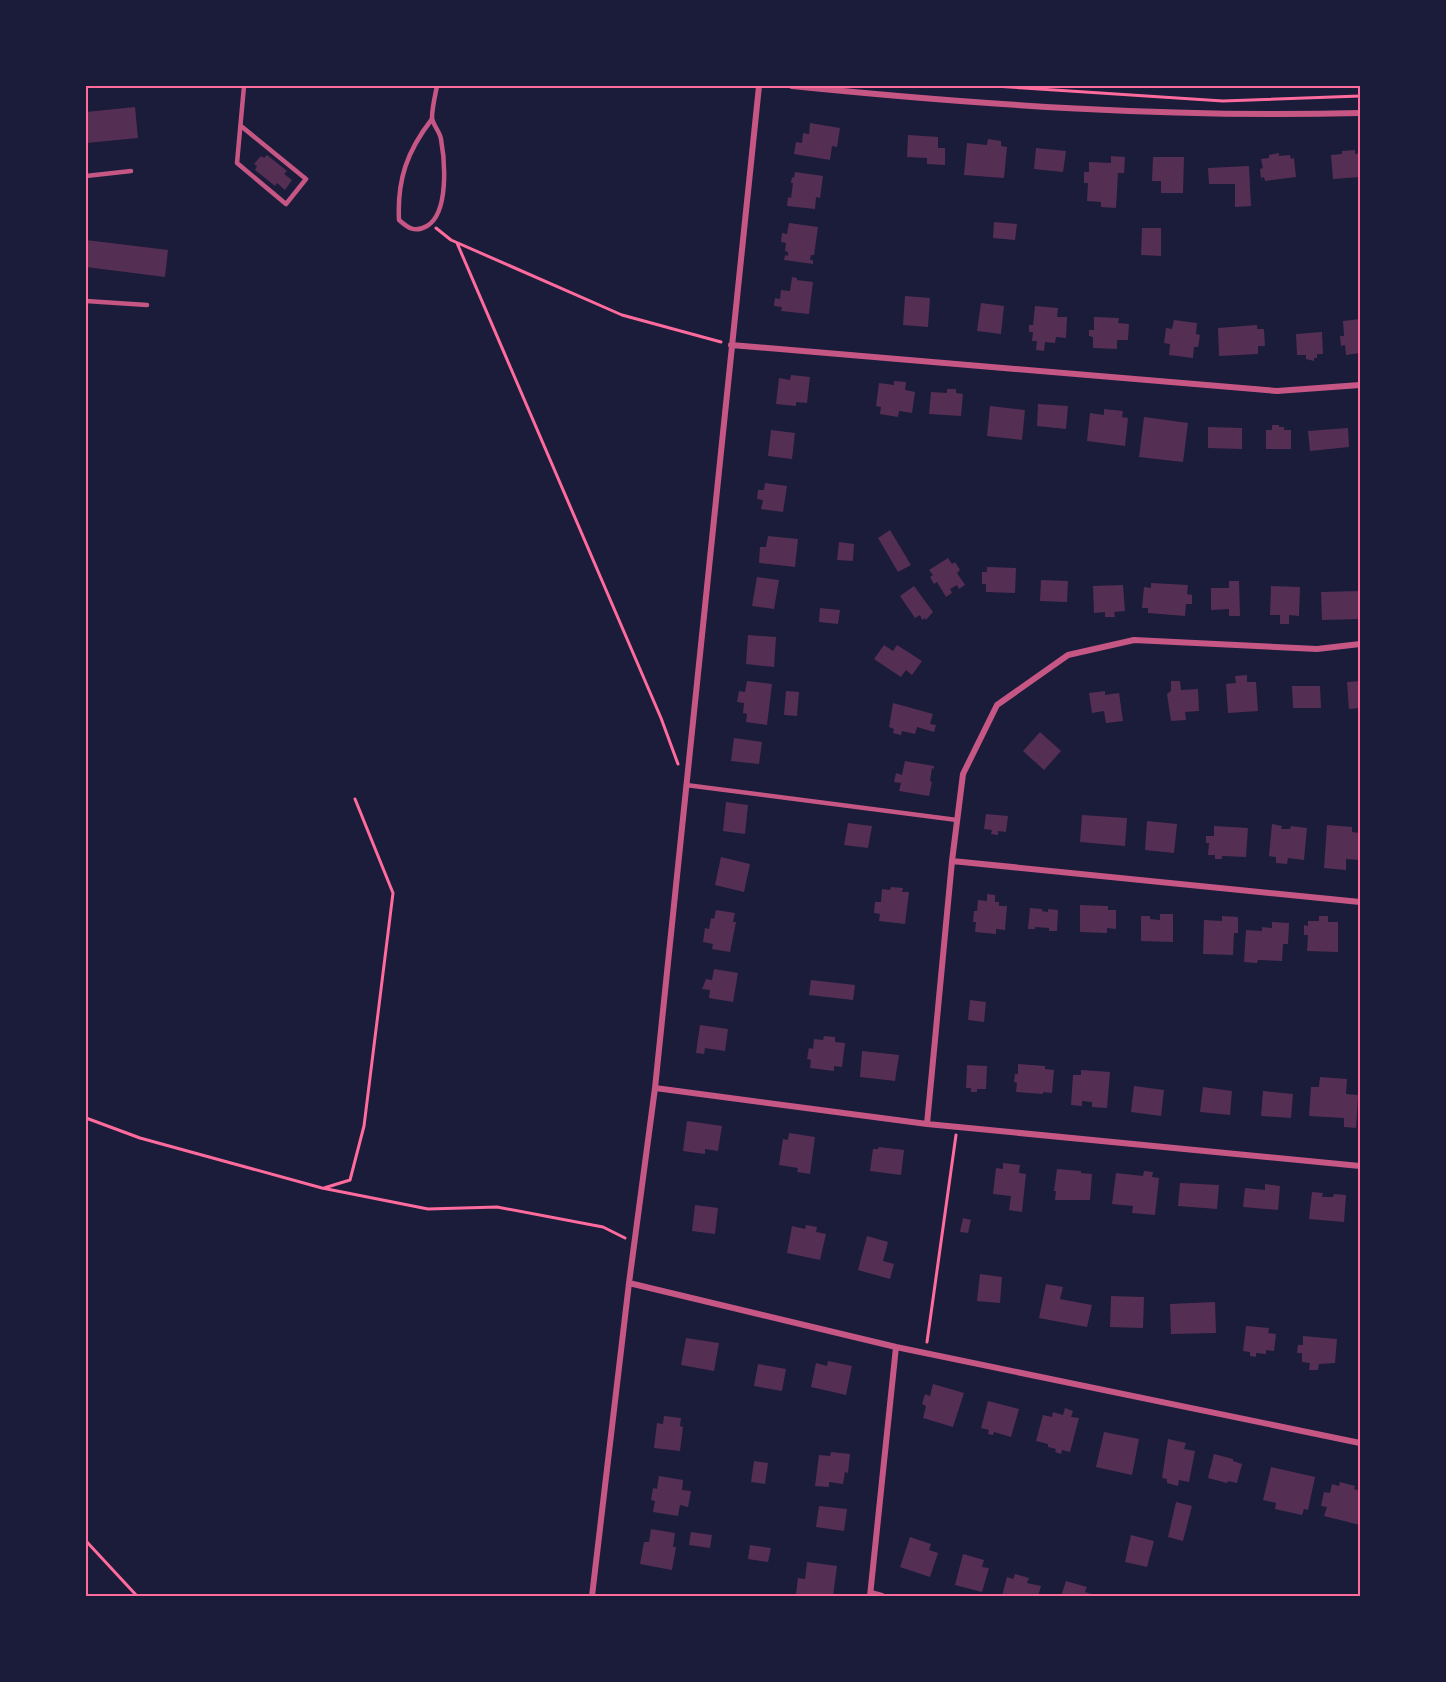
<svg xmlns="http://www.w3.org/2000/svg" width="1446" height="1682" viewBox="0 0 1446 1682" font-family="Roboto,sans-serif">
	<rect width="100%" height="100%" fill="#1b1b3a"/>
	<path fill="#542f53" d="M135,107L138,138L86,143V112Z
		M810,123L840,128L837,147L832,146L830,160L794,154L796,142L802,143L803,133L809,134Z
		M908,135L938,137V148H945V165L927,164V158L907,157Z
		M988,139L1001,141V146L1007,147L1004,178L964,175L967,143L987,145Z
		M1036,148L1066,151L1063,172L1034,169Z
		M1355,150V154L1360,153V177L1333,179L1331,155L1342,154V151Z
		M1279,153V156L1290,155L1291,159L1294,158L1296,177L1265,181L1264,177L1261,178L1260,169L1263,168L1261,159L1269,158V155Z
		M267,155L287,171L284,174L292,180L285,190L277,183L275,186L255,170L257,166L254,164L261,156L264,158Z
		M1111,156L1125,157L1124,173H1118L1116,208L1101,207V202L1087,201L1088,183H1084V172H1089V162L1111,163Z
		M1153,157H1184L1183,193H1161V181H1152Z
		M1249,166L1251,206L1235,207V184H1209L1208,168Z
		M795,172L823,176L820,198L816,197L815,209L787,206L788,197L791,198L793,183H791L792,177L794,178Z
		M994,222L1017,224L1015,240L993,238Z
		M789,223L818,227L814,255H811L810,260H813V264L784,260L785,255L788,256V252L785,251L786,243L781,242L782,233L787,234Z
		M1142,228H1161V256L1141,255Z
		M86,240L168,250L165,277L86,267Z
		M792,277L797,278V280L813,282L809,314L781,311L782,307L774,306L775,298L780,299L781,290L790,291Z
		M905,296L930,298L928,327L903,325Z
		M981,303L1004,306L1001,334L977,331Z
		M1035,306L1058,308L1057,317H1067L1066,338L1056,337L1055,343L1045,342L1044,351L1036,350L1037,341H1032L1033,332H1029V325H1033Z
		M1094,317L1119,318L1118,323L1129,324L1128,340H1117V349L1093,348V337L1089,336V330H1094Z
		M1360,319V353L1346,355L1345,345L1341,346L1340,336H1344L1343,321Z
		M1174,320L1197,323L1196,334L1200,335L1198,347H1194L1193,358L1169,355L1170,344L1164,343L1166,328L1172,329Z
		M1257,325V329H1264L1265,346H1258V354L1219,356L1218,328Z
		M1322,332L1323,354H1317V358H1314V361L1306,359V355H1297L1296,334Z
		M791,375L810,377L807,403L796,402V406L776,404L779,378L790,380Z
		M894,381L906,382L905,390L915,392L912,413L899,411L898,417L880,414L881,407L876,406L879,383L894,385Z
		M947,389H956V393L963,394L961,416L929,414L931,392L947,393Z
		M1038,404L1068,406L1066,429L1037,426Z
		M990,406L1025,410L1022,440L987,436Z
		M1104,409L1123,411L1122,417L1128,418L1125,446L1087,441L1090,413L1104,415Z
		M1144,417L1188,423L1183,462L1139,457Z
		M1272,425H1279V427H1284V430H1291V449H1266V430H1272Z
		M1208,427L1242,428V449L1208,448Z
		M1348,428L1349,447L1310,451L1308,431Z
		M771,430L795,433L792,459L768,456Z
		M765,483L787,486L783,512L761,509L763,500L757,499L758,490H764Z
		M890,530L911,565L898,572L878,538Z
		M768,536L798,539L795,567L759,563L760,547H766Z
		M839,542L854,544L853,561L837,560Z
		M948,558L952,564L955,562L960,570L957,573L965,585L959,589L957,585L950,589L952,593L946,597L937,582L934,584L930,577L933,575L929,570Z
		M987,567L1016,568L1015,593L986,592V584H982V572H987Z
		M757,577L779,580L774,609L752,606Z
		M1041,580L1068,581L1067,602L1040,601Z
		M1229,581H1239L1240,616H1229V609L1211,610V588H1229Z
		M1151,583L1188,585L1187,594L1192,595V604H1186L1185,616L1148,613V608H1142L1144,587L1151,588Z
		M1123,585L1125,611L1114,612L1115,617H1105V612L1094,613L1093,586Z
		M914,586L933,612L926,620L925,618L922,620L920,615L915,618L900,596Z
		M1271,586L1300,587L1299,616L1289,615V624H1280V615H1270Z
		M1360,591V619L1322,620L1321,592Z
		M820,608L840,610L838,624L819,622Z
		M748,635L776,637L774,667L746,664Z
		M884,645L893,651L897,645L922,661L912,675L906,670L901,677L874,659Z
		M1247,675V682H1256L1258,711L1228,713L1226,684L1236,683L1235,676Z
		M747,681L772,684L767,725L746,722L747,714L743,713L744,703L737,702L739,691L745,692Z
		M1171,681H1180L1181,690L1198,689L1199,711L1185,712L1186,720L1171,721L1167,694L1171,691Z
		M1360,681V708L1349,709L1347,682Z
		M1292,686H1320L1321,708H1293Z
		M786,691L799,692L797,716L784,715Z
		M1105,691V695L1119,693L1123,721L1106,723L1104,711L1092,713L1089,693Z
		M893,703L933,714L930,724L936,725L934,732L917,727L915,734L902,731L901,735L893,733L894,729L889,727Z
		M1040,732L1061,751L1044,770L1023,751Z
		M734,738L762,742L759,764L731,761Z
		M905,761L934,766V769L932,768L930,781L932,782L929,796L899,791L901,783L894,782L896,773L902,775Z
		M726,802L748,805L745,834L723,831Z
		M986,814L1008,816L1006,832L998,831V835L991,834L992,830L984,829Z
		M1082,815L1127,818L1125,846L1080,842Z
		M1147,821L1177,824L1174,853L1145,850Z
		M848,823L872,826L868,848L844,845Z
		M1272,824L1282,826L1281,829H1290L1291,826L1307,828L1304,860L1288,858L1287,864L1276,863V857L1269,856Z
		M1327,825L1352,827V832L1360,833V860L1346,859V870L1324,868Z
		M1214,826L1248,828L1246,857L1222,856V859H1215V855H1208L1209,843H1206V836H1214Z
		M721,857L750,864L744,892L715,885Z
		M891,887L903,888L902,892H909L905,924L879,921L880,914L874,913L875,902H881L882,889L890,890Z
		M987,894L995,895V902H999V906H1007L1005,930L996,929V934L975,932L976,922H973L974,911H977L978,900L987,901Z
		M1080,905L1108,906V910H1116V929L1107,928V933L1080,932Z
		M1030,908L1042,909V911L1048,912V909L1058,910L1057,931H1049V928L1035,927V929H1028Z
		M716,910L735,913L733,922H736L730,952L712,949L713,944L703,942L705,928L709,929L711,918L714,919Z
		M1160,914H1173V942L1141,941V916H1150V919L1160,920Z
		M1222,916L1238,917V933H1234L1233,955L1203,954L1204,920L1222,921Z
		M1319,916H1328V922H1338V952L1307,951L1308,935H1304V925L1308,926V921H1319Z
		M1272,922L1289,923L1288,944H1283L1282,961L1258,960L1257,963L1244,962L1246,930L1262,931V927L1272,928Z
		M714,969L738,973L733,1002L709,998L710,990L702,989L706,979L712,980Z
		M811,980L855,985L853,1000L809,995Z
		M970,1000L986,1002L984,1022L968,1020Z
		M700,1025L728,1029L725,1051L705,1048L704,1054L696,1053Z
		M824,1036L835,1037V1042L845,1043L842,1067L834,1066V1071L810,1068L811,1060L807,1059L809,1048L813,1049L814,1039L823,1040Z
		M862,1051L899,1055L895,1081L860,1077Z
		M1018,1064L1045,1066V1069L1054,1070L1052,1093L1043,1092V1094L1016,1092L1017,1083L1014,1082L1015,1074H1018Z
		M967,1065L987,1066L986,1089H977V1092H971V1088H966Z
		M1081,1070L1110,1072L1107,1108L1092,1107V1102L1082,1101V1106L1071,1105L1073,1075H1081Z
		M1320,1077L1347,1079L1346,1094L1358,1095L1356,1128L1344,1127V1118L1309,1116L1311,1087H1319Z
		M1134,1086L1164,1090L1161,1116L1131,1112Z
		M1203,1087L1232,1091L1230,1115L1200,1112Z
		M1263,1091L1293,1094L1291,1118L1261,1116Z
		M687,1121L722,1126L718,1151L705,1149V1154L683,1151Z
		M789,1133L815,1137L810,1174L797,1172L798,1168L779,1165L783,1139L788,1140Z
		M879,1147L904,1150L901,1175L870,1171L873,1149H878Z
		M1003,1163L1020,1165L1019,1173L1026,1174L1022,1212L1009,1210L1011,1196L993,1194L996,1168L1003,1169Z
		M1057,1169L1081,1171V1173L1092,1174L1090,1200H1055L1056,1191H1054Z
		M1144,1171L1153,1172L1152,1177L1159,1178L1155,1215L1132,1213L1133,1206L1112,1204L1116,1173L1143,1176Z
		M1180,1183L1219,1185L1217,1209L1178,1206Z
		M1265,1184L1280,1186L1278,1210L1243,1207L1245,1188L1265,1190Z
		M1312,1192L1323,1193L1322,1197H1333L1334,1194L1346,1195L1344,1222L1309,1219Z
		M695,1205L718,1208L715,1234L692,1231Z
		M963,1218L971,1220L968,1233L960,1232Z
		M806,1225L817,1227L816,1232L826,1234L820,1260L787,1253L792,1226L805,1229Z
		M867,1236L888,1242L883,1261L894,1264L890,1279L858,1270Z
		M980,1274L1002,1277L1000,1303L977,1301Z
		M1046,1284L1063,1287L1060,1299L1092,1305L1087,1327L1039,1318Z
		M1111,1296L1144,1297L1143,1328L1110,1327Z
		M1215,1302L1216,1333L1171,1334L1170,1304Z
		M1246,1326L1269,1328L1268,1333L1276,1334L1274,1351L1266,1350V1354L1256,1353V1357L1250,1356V1352L1243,1351Z
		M1303,1336L1337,1339L1335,1363L1319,1364L1318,1370H1309L1310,1363L1302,1362V1353H1297L1298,1345H1303Z
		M686,1338L719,1343L714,1371L681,1365Z
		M828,1361L852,1366L846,1395L811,1387L816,1363L827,1366Z
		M758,1364L786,1369L782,1391L754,1386Z
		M933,1384L964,1393L953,1427L923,1418L926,1406L922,1404L925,1394L930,1396Z
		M988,1401L1019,1409L1011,1437L994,1432L993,1435L988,1434L989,1430L981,1428Z
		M1065,1408L1073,1411L1071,1417L1079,1418L1070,1452L1062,1450L1061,1454L1055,1452L1056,1449L1048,1447V1444L1036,1441L1043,1415L1052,1417L1053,1412L1063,1415Z
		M664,1416L681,1418L680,1426L683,1427L680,1451L654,1448L657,1423L663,1424Z
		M1104,1432L1139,1439L1132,1475L1096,1467Z
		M1168,1439L1186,1443L1184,1449L1195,1451L1189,1482L1179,1480L1178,1486L1167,1483V1479L1162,1478Z
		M831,1452L850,1454L848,1473L845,1472L843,1484L829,1482V1487L815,1486L819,1455L830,1456Z
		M1214,1454L1233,1459V1461L1242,1464L1237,1483L1228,1481L1227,1483L1208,1478Z
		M754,1461L768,1463L765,1484L751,1482Z
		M1271,1467L1315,1477L1308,1510L1304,1509L1302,1515L1275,1509L1276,1503L1263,1500Z
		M659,1476L683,1480L682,1490L691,1491L688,1507L680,1505L678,1516L653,1512L655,1501L651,1500L653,1488L657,1489Z
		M1340,1482L1355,1486L1354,1489L1360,1491V1525L1324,1516L1327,1507L1321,1506L1324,1492L1330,1493L1332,1484L1339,1486Z
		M1176,1502L1192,1506L1183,1541L1168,1537Z
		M819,1506L847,1509L844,1531L816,1527Z
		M651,1529L675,1533L673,1547H676L672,1570L640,1564L644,1542H649Z
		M691,1532L712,1535L710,1548L689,1545Z
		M1131,1535L1154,1541L1147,1567L1125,1562Z
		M910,1537L931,1544L929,1550L938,1553L930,1577L900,1567Z
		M750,1545L771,1548L768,1562L748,1559Z
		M963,1554L984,1560L982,1567L989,1568L982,1592L955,1585Z
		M807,1562L837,1566L833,1596L796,1594L798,1578L805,1579Z
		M1015,1574L1029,1578L1027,1583L1041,1586L1038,1596H1002L1007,1577L1013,1579Z
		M1066,1581L1087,1587L1085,1592L1098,1596H1061Z"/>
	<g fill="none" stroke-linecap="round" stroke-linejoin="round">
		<path stroke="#ff6b9d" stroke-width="3" d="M994,86L1223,101L1360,96
			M436,228L451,240L622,315L721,342
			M457,243L661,718L678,764
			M86,1118L140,1138L322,1188L428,1209L497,1207L603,1227L625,1238
			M324,1188L350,1180L364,1126L393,893L355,799
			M927,1342L956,1135
			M86,1541L137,1596"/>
		<path stroke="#c65784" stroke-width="4.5" d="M432,119C407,151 397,180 399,220C408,228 415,233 427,226C449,213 445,161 441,139C440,132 433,125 432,118C432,108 435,96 437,86
			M241,126L306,179L286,204L237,163L244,86
			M86,176L131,171
			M86,301L147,305
			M686,785L957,820"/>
		<path stroke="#c65784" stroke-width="6" d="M792,86C980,105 1171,118 1360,113
			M731,345L1277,391L1360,385
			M952,861L1360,902
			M655,1088L927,1124L1360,1166
			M927,1124L952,861L963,774L997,705L1068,655L1134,640L1317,649L1360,644
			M629,1283L896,1347L1360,1443
			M871,1593L882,1596
			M592,1596L629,1283L655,1088L759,86
			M870,1596L896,1347"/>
	</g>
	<rect width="1446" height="1682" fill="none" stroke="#1b1b3a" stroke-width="174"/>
	<rect x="87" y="87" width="1272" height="1508" fill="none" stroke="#ff6b9d" stroke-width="2"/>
</svg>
